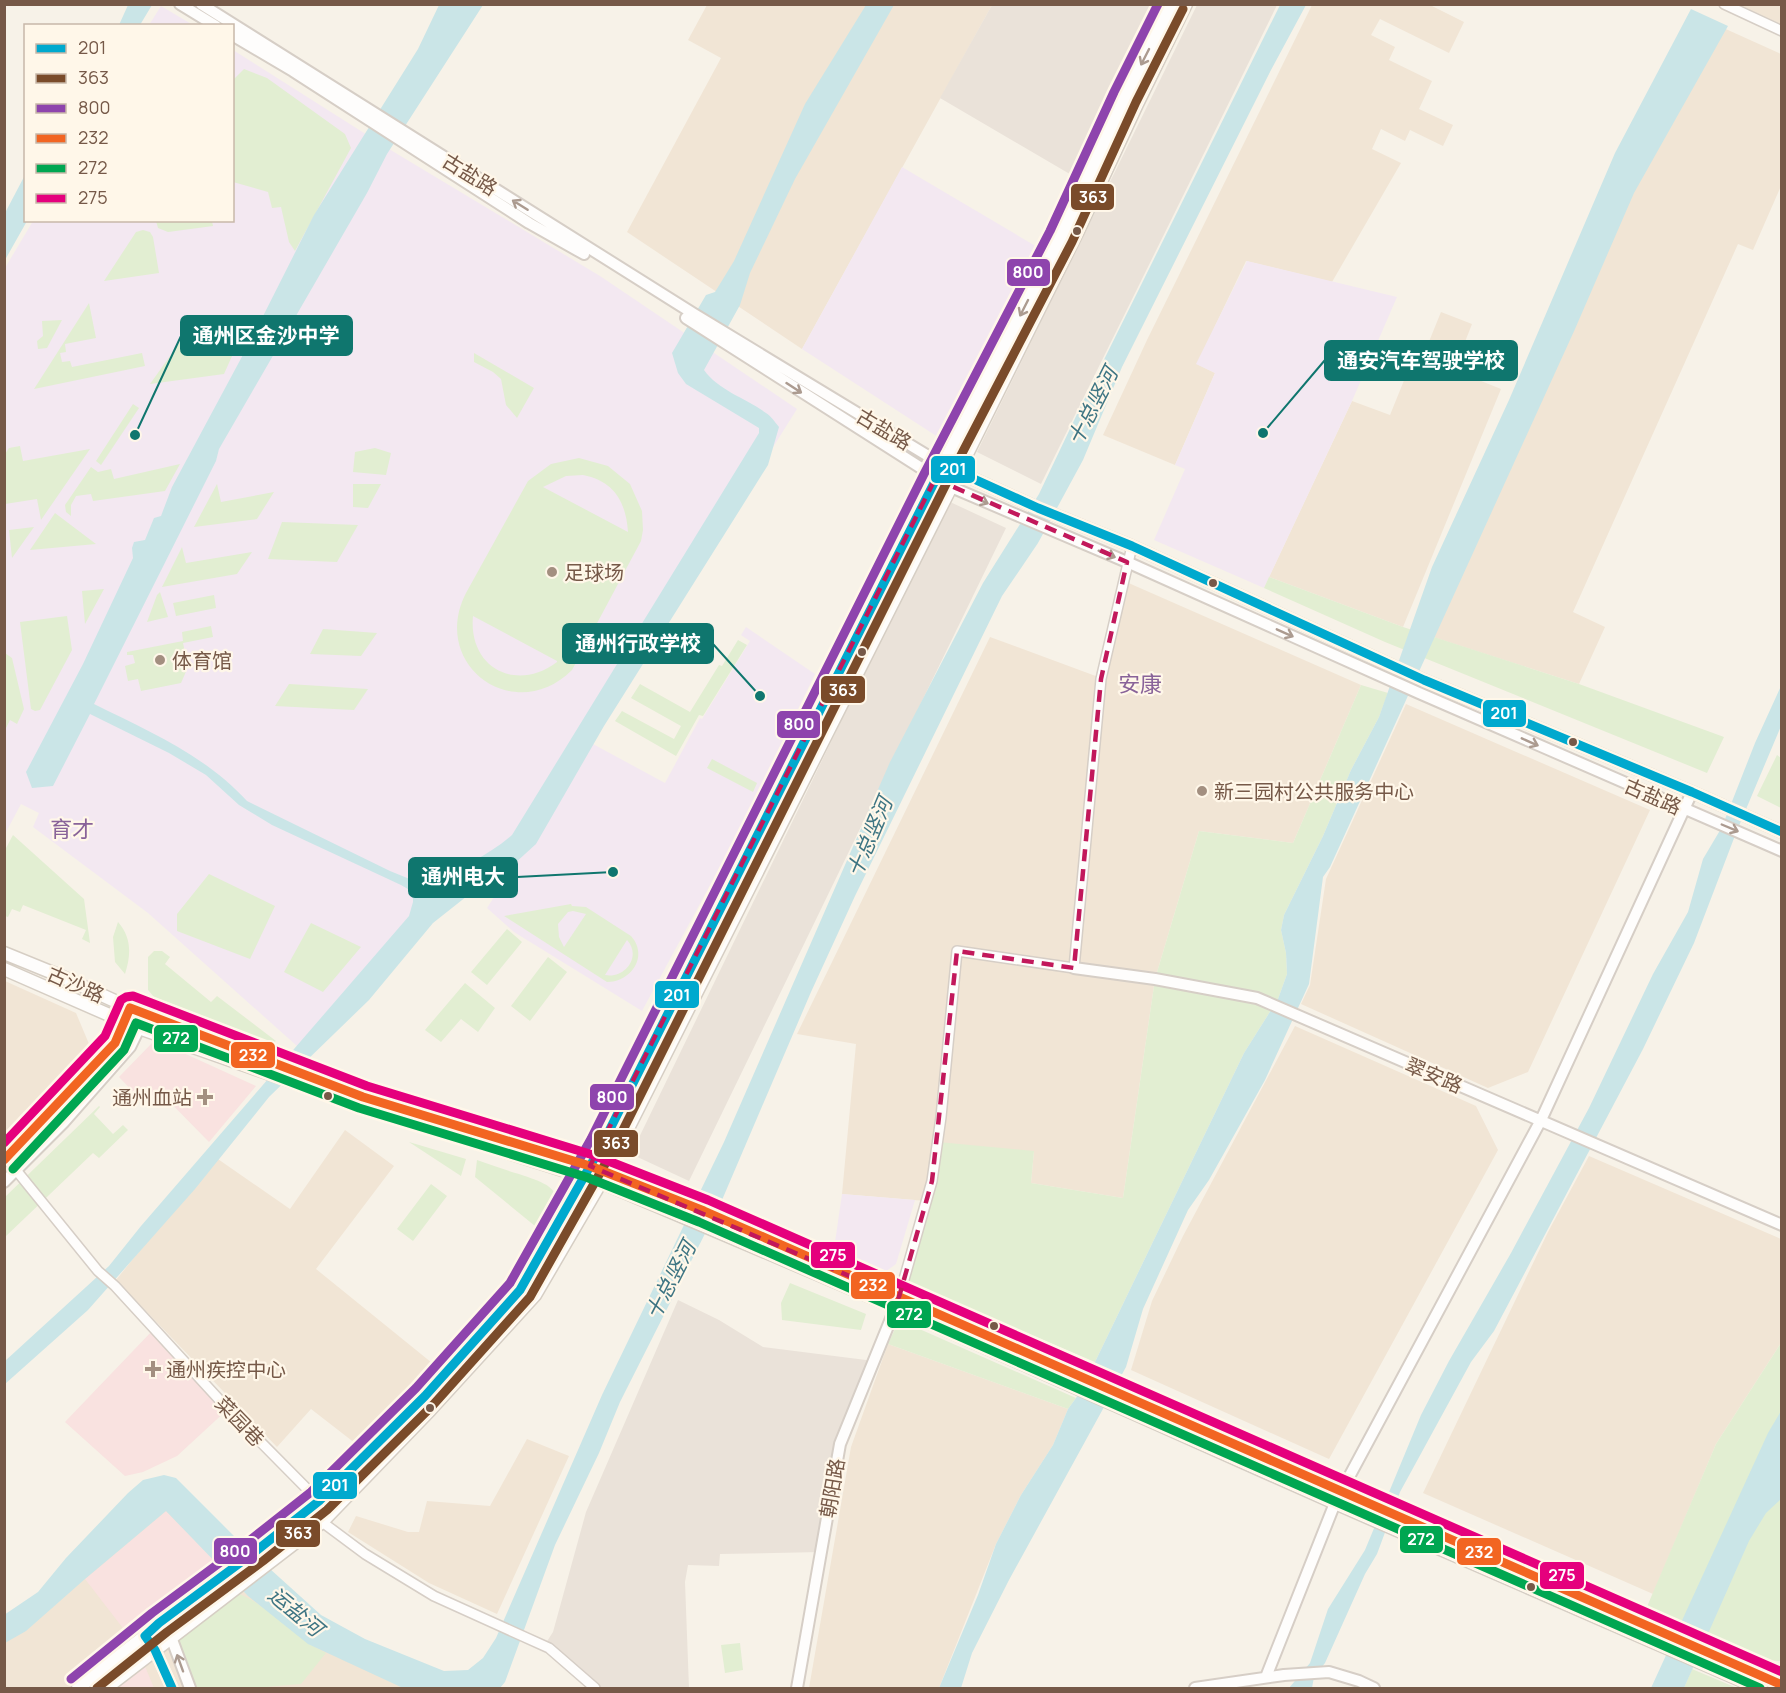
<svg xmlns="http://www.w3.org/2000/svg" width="1786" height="1693" viewBox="0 0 1786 1693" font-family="Manrope,'Noto Sans SC',sans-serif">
	<rect width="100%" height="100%" fill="#f7f2e8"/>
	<path fill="#f1e5d5" d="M707,5H992L802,349L627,232L721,58L688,40Z
		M1312,5H1433L1432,6L1464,22L1449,53L1380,19L1371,35L1395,47L1389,60L1432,81L1419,109L1453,125L1443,146L1410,130L1405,141L1381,129L1372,149L1401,163L1332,282L1246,261L1197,364L1215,373L1175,465L1103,435L1147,340Z
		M1738,5H1781V25Z
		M1708,21L1781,54V186L1753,250L1738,244L1573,612L1605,627L1579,684L1433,637Z
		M1441,312L1472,324L1454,370L1501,389L1403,627L1269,577L1352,401L1390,415L1420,341L1428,344Z
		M1124,581L1361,685L1293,843L1199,831L1155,979L1123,1198L1031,1183L1034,1151L926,1201L842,1194L856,1044L797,1034L990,637L1101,678Z
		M1406,704L1650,810L1528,1072L1488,1088L1301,1004L1310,985L1326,879Z
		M5,981L76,1013L92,1051L5,1147Z
		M1295,1026L1476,1106L1498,1150L1329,1459L1131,1370L1152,1301L1183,1236Z
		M345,1130L394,1166L316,1269L437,1367L360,1447L311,1409L277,1447L116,1280L215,1157L290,1209Z
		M1589,1156L1781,1239V1343L1716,1444L1653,1594L1423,1493L1548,1232Z
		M888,1344L1068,1409L1053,1445L1021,1495L996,1544L939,1688H809L851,1447Z
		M527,1439L569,1456L497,1614L429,1583L348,1532L356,1516L408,1532H419L427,1501L490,1506Z
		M159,1497L346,1641L453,1688H5L4,1623Z"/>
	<path fill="#eae2d9" d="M992,5H1167L1080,180L940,98Z
		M1197,5H1277L1041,484L977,452Z
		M948,501L1006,528L689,1181L631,1154Z
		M678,1300L719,1320L763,1347L874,1361L840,1444L821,1552L720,1554L719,1566L688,1565L685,1582L689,1688H595L544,1646L553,1632L586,1512Z"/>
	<path fill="#f3e8f1" d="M161,6L193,25H149Z
		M233,50L394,152L600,276L797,409L590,738L518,842L297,1046L148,913L33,827L39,813L21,804L5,834V268L33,221L232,220Z
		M902,167L1044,251L941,439L802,349Z
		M1247,261L1397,297L1352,401L1264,588L1154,540L1185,469L1175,465L1215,373L1196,364Z
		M746,627L815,674L736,837L642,1011L514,932L487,908L593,744L665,783L700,718L702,719L750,641L741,635Z
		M842,1194L915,1200L896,1264L885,1272L834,1249Z"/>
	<path fill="#f9e2e0" d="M155,1040L256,1086L209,1142L158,1090L144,1103L119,1077Z
		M154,1329L228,1409L177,1456L143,1472L125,1476L65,1422Z
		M166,1511L220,1566L129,1636L85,1579Z
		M144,1664L154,1688H113Z"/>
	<path fill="#e2eed2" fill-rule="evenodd" d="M244,69L267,78L345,134L351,148L295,251L289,242L281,207L272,208L268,192L233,182L234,195H233V80Z
		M156,221H212L213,226L168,232L158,228Z
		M143,230L150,232L153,237L159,273L104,281L136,232Z
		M89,303L96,338L65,344L66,352L60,353L62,362L70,361L72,367L142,353L145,366L34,389Z
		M62,320L47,348L38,349L37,341L43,336L42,321Z
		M233,332L241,336L224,374L150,384L180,342L190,338H216Z
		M474,353L534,388L517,418L506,405L501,379L493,372L474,362Z
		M133,404L139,408L101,465L96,461Z
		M20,446L23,461L90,449L41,520L37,499L5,504V454L9,448Z
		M375,448L391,453L386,475L353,472L355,452Z
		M579,458L608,466L630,484L642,511L643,530L641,541L572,670C515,727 429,665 466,593L528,481L551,464ZM583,475C614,481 626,502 628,532L543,487L566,476ZM473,616L557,661V662C516,693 468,668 473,616Z
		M180,464L165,491L93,501L91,494L76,496L71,505V516L66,512L65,505L91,467L98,472L111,469L114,479Z
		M217,484L221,502L274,492L257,519L194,527Z
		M381,484L368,508L353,507V484Z
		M55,513L96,544L30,550Z
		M282,522L358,525L337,562L268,559Z
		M34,527L12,558L9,530Z
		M182,547L186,563L252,552L237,574L162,587Z
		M1269,577L1403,627L1579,684L1724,737L1707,773L1385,642L1264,588Z
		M104,589L85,624L82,591Z
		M160,592L168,617L147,622L157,595Z
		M214,595L216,608L176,616L173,603Z
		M67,616L72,650L40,710L35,711L31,709L20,622Z
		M211,626L213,637L183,643L188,667L181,683L141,691L138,679L128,681L125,666L135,663L133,655H127V652L183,641L182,632Z
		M323,629L377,633L361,656L310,654Z
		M738,640L747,645L703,716L699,715L676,756L615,721L622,711L674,739L681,726L631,698L640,684L690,712L719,665L722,666Z
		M5,653L12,658L24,709L17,724L10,720L5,730Z
		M289,684L368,689L354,710L275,706Z
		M1361,685L1388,693L1379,717L1351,770L1323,836L1284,915L1281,930L1286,953L1287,974L1278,999L1244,1053L1095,1362L904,1281L938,1142L1034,1151L1031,1183L1123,1198L1155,979L1199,831L1293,843Z
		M1777,755L1781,758V808L1757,796Z
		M712,759L757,783L753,792L707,768Z
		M13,835L84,899L90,943L82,939L86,930L23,905L20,912L12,909L8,917L5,916V850Z
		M209,874L275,906L250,959L177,931V914Z
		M571,904L572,906L586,907L631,936C649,956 631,982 607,982L504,916ZM573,911L586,914L564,947L559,937L558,924L568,912ZM627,940C642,956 625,979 605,975Z
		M118,922C132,938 131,955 125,974L115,962L113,937Z
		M311,923L361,947L323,992L284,972Z
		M507,929L522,942L487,985L471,972Z
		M154,951H162L170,957L165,964L211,1002L217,996L276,1041L273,1043L154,997L148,990V957Z
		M548,957L567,972L530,1021L511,1006Z
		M465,983L495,1008L478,1032L461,1019L441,1042L425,1030Z
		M99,1106L100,1107L94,1114L113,1134L123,1125L128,1130L99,1158L93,1153L5,1237V1197Z
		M409,1142L466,1159L461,1176Z
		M477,1160C491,1165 505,1170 519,1174C551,1185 567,1189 550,1227L535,1226L475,1177Z
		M431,1184L447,1196L413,1241L397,1229Z
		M790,1283L866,1314L861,1330L782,1320L781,1303Z
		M899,1320L1076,1398L1068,1409L888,1344Z
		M1781,1343V1661L1765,1660L1646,1609L1716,1444Z
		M232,1591C268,1603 292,1637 326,1653L301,1684L254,1688H190L171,1637Z
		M740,1643L743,1670L725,1673L721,1645Z
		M1692,1669L1737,1688H1684Z"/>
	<path fill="#cae5e7" d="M128,5H152L140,25H119Z
		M439,5H483L387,154L367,193L219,449L216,461L94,704C148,731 205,755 247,801L390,871L422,884L436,886C459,866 489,856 512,835L759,433V428L686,384L678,373L672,353L706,295L715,292L734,261L805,104L866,5H894L795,179L750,273L740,305L704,370C719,391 746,398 766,413C771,416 775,422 779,427L768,465L604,726L536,844L503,874L481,885L433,923L369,1000L269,1097L195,1189L88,1310L5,1384V1361L109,1266L141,1226L409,916L413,902V892L401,885L272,825L239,805L206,775L169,753L90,714L53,786L32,788L26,772L83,664L133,558L132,548L134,542L145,540L154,518L161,516L172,487L252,338L314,215L418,49Z
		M1280,5H1306L1271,70L1122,367L1083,460L1038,543L1002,596L855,896L811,992L722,1200L620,1402L599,1453L555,1545L505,1682L500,1688H403L308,1644L248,1596L166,1511L85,1579L26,1631L5,1643L4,1615L38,1592L66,1558L128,1493L143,1480L164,1475L176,1478L237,1539L321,1615L365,1639L444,1671L468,1670L483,1658L496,1638L602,1395L724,1142L890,762L983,583L1039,494L1079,410Z
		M1691,9L1728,26L1634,193L1575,329L1330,867L1323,877L1309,984L1265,1080L1209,1180L1188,1210L1143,1309L1126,1367L1009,1580L972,1653L961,1688H939L978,1595L996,1544L1021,1495L1053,1445L1068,1409L1076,1398L1095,1362L1244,1053L1278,999L1287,974L1286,953L1281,930L1284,915L1323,836L1351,770L1379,717L1432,567L1509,400L1615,153Z
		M25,175L26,220L27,221L5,260V213Z
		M1781,686V726L1736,833L1694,943L1643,1049L1494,1331L1471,1362L1400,1492L1377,1554L1365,1574L1325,1663L1314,1677L1312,1688H1289L1310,1663L1328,1609L1365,1550L1421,1415L1449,1361L1511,1253L1589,1108L1653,974L1688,912L1703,859L1722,827L1755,743Z
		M1781,1411V1499L1766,1513L1749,1541L1684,1688H1651L1768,1433Z"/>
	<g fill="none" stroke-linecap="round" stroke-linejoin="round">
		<defs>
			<path id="minor" d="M1724,4L1782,31
				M1074,968L1101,679L1132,546
				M16,1170L98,1271L115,1286L226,1407L319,1501
				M899,1297L932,1181L941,1117L957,951L1074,968
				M309,1509L322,1522L365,1554L434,1596L549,1648L595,1688"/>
			<path id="tertiary" d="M180,4L216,26
				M201,4L694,314L943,465L1038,508L1132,546L1424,680L1692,792L1782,832
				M232,35L293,71L529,223L584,254
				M686,318L951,487L1127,562L1419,693L1782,851
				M1074,968L1155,979L1257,998L1782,1225
				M4,1161L115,1043L130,1008
				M4,1182L64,1122L130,1047L146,1014
				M159,1623L171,1637L190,1688
				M145,1636L155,1650L172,1688
				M1266,1677L1335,1503L1541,1120L1692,792
				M797,1688L840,1444L899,1299
				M1195,1688L1284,1675L1329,1672L1359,1681L1374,1688"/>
			<path id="secondary" d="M943,465L1061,236L1125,97L1172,4
				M958,472L1077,233L1137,104L1186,4
				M4,953L58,975L130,1008L363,1097L590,1166L704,1211L1782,1685
				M4,969L139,1028L370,1109L601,1182L895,1307L1335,1503L1759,1688
				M590,1166L773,807L935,479
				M606,1172L951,487
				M78,1688L145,1636L159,1623L256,1551L319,1501L425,1396L520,1290L586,1176
				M106,1688L322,1522L430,1410L535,1295L601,1182"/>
		</defs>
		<use href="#minor" stroke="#d6cec6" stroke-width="12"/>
		<use href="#tertiary" stroke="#d6cec6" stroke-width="14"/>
		<use href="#secondary" stroke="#d6cec4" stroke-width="15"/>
		<use href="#minor" stroke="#fefdfc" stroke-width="9"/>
		<use href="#tertiary" stroke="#fefdfc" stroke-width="10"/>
		<use href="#secondary" stroke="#fefdfc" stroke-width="12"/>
		<defs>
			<path id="bus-1" d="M172,1688L155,1650L145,1636L159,1623L256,1551L319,1501L425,1396L520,1290L602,1145L943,465L1038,508L1132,546L1424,680L1692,792L1782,832"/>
			<path id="bus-2" d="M97,1688L167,1632L263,1561L327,1510L433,1405L530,1297L613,1150L946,484L1072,242L1136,102L1183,9"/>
			<path id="bus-3" d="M71,1679L152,1613L249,1541L311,1492L416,1388L510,1283L591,1139L924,474L1050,231L1114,92L1158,4"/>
			<path id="bus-4" d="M4,1160L115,1043L130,1008L363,1097L590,1166L704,1211L1782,1685"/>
			<path id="bus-5" d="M13,1169L124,1050L136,1023L359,1108L586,1177L699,1222L1760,1688"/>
			<path id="bus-6" d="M4,1143L105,1036L121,1000L126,997L133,996L367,1086L593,1155L708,1200L1782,1672"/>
		</defs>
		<use href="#bus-1" stroke="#fff7e9" stroke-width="14"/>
		<use href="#bus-2" stroke="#fff7e9" stroke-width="14"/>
		<use href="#bus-3" stroke="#fff7e9" stroke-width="14"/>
		<use href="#bus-4" stroke="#fff7e9" stroke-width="14"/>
		<use href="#bus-5" stroke="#fff7e9" stroke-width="14"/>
		<use href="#bus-6" stroke="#fff7e9" stroke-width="14"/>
		<use href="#bus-1" stroke="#00a9ce" stroke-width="9"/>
		<use href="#bus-2" stroke="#7a4b2a" stroke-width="9"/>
		<use href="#bus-3" stroke="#8e44ad" stroke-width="9"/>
		<use href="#bus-4" stroke="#f26522" stroke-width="9"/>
		<use href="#bus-5" stroke="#00a651" stroke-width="9"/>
		<use href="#bus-6" stroke="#e5007d" stroke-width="9"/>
	</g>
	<defs><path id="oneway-shaft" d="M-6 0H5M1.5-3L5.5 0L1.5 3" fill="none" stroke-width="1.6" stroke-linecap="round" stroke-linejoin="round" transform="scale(1.5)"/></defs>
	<g stroke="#ac9b90">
		<use href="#oneway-shaft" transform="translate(1145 57) rotate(117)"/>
		<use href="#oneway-shaft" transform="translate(520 205) rotate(-148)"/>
		<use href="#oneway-shaft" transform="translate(1024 308) rotate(117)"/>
		<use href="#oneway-shaft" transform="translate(794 388) rotate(33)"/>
		<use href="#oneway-shaft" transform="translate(980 500) rotate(24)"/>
		<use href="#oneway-shaft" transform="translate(1107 554) rotate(22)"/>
		<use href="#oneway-shaft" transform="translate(1285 633) rotate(24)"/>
		<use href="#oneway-shaft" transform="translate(1530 742) rotate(24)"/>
		<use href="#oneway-shaft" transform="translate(1730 828) rotate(23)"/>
		<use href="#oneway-shaft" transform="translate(180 1663) rotate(-110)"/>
	</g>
	<path fill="none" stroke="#c2185b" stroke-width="4.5" stroke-dasharray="12 8" stroke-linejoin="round" d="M935,479L1127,562L1101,679L1074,968L957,951L932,1181L899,1297L590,1166Z"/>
	<g fill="#765948" stroke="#fff7e9" stroke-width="2">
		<circle cx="1077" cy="231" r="5"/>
		<circle cx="1213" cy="583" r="5"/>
		<circle cx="862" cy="652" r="5"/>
		<circle cx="1573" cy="742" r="5"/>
		<circle cx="328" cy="1096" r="5"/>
		<circle cx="994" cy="1326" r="5"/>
		<circle cx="430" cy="1408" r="5"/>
		<circle cx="1531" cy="1587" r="5"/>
	</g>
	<g fill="#a38f80" stroke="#fff7e9" stroke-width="2">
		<circle cx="552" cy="572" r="6"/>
		<circle cx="160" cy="660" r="6"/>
		<circle cx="1202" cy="791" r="6"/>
		<path d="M202 1088h6v6h6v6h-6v6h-6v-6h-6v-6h6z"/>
		<path d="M150 1360h6v6h6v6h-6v6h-6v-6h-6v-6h6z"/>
	</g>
	<g text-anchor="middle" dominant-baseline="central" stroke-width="4.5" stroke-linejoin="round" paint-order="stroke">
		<g font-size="20" fill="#765948" stroke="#fff7e9">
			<text transform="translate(470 174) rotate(32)">古盐路</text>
			<text transform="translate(884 429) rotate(31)">古盐路</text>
			<text transform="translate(1653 796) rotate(24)">古盐路</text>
			<text transform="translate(76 984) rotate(24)">古沙路</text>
			<text transform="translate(1434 1075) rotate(23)">翠安路</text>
			<text transform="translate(240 1421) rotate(46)">菜园巷</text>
			<text transform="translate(832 1488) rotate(-80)">朝阳路</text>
		</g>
		<g font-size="20" fill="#765948" stroke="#fff7e9" text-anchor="start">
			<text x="564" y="572">足球场</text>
			<text x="172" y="660">体育馆</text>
			<text x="1214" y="791">新三园村公共服务中心</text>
			<text x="192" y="1097" text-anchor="end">通州血站</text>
			<text x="166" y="1369">通州疾控中心</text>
		</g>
		<g font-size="21" font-style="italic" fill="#3e7583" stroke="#fff7e9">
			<text transform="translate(1092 406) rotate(-63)">十总竖河</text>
			<text transform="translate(869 837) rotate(-67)">十总竖河</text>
			<text transform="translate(670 1280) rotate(-63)">十总竖河</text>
			<text transform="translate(296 1611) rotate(40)">运盐河</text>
		</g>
		<g font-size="22" fill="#896399" stroke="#fff7e9">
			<text x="1140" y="684">安康</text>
			<text x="72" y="829">育才</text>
		</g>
	</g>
	<path fill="none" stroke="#0f766e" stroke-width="2" d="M135 435L181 336M1263 433L1325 360M760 696L713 644M613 872L517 877"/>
	<g fill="#0f766e" stroke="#fff7e9" stroke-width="2">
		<circle cx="135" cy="435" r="6"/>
		<circle cx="1263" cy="433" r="6"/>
		<circle cx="760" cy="696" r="6"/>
		<circle cx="613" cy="872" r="6"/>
	</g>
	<g fill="#0f766e" stroke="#0f766e" stroke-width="2">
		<rect x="181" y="316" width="171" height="39" rx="6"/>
		<rect x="1325" y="341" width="192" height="39" rx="6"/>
		<rect x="563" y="624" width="150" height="39" rx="6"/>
		<rect x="409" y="858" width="108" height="39" rx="6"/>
	</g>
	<g font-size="21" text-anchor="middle" font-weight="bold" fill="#fff">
		<text x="266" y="343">通州区金沙中学</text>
		<text x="1421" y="368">通安汽车驾驶学校</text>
		<text x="638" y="651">通州行政学校</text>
		<text x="463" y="884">通州电大</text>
	</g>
	<g stroke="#fff7e9" stroke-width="2">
		<rect x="1070" y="183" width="45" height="28" rx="6" fill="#7a4b2a"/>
		<rect x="1006" y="258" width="45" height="29" rx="6" fill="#8e44ad"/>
		<rect x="930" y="455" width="46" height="29" rx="6" fill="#00a9ce"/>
		<rect x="820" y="675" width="46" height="29" rx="6" fill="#7a4b2a"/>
		<rect x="1482" y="699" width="45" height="29" rx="6" fill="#00a9ce"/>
		<rect x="776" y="710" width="45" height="29" rx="6" fill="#8e44ad"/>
		<rect x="654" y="980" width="46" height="29" rx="6" fill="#00a9ce"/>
		<rect x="153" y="1024" width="46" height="29" rx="6" fill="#00a651"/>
		<rect x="230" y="1041" width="46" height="28" rx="6" fill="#f26522"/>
		<rect x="589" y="1083" width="46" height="28" rx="6" fill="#8e44ad"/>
		<rect x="593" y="1129" width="46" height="29" rx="6" fill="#7a4b2a"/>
		<rect x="810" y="1241" width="46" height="28" rx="6" fill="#e5007d"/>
		<rect x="850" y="1271" width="46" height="29" rx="6" fill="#f26522"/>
		<rect x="886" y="1300" width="46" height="29" rx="6" fill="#00a651"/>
		<rect x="312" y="1471" width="46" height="29" rx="6" fill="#00a9ce"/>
		<rect x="275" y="1519" width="46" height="29" rx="6" fill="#7a4b2a"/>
		<rect x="1399" y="1525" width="45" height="29" rx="6" fill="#00a651"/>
		<rect x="213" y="1537" width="45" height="28" rx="6" fill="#8e44ad"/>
		<rect x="1456" y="1537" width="46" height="29" rx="6" fill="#f26522"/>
		<rect x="1539" y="1561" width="46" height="29" rx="6" fill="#e5007d"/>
	</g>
	<g font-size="16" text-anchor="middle" font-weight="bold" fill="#fff">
		<text x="1093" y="203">363</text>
		<text x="1028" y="278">800</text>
		<text x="953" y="475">201</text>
		<text x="843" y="696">363</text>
		<text x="1504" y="719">201</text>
		<text x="799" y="730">800</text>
		<text x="677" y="1001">201</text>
		<text x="176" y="1044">272</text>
		<text x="253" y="1061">232</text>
		<text x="612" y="1103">800</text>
		<text x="616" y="1149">363</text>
		<text x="833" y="1261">275</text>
		<text x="873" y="1291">232</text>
		<text x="909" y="1320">272</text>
		<text x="335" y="1491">201</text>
		<text x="298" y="1539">363</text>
		<text x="1421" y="1545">272</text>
		<text x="235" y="1557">800</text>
		<text x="1479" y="1558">232</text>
		<text x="1562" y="1581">275</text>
	</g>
	<rect width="1786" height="1693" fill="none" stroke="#765948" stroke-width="12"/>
	<rect x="24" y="24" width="210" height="198" fill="#fff7e9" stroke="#c8b8a9" stroke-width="1.5"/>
	<rect x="36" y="44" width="30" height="9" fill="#00a9ce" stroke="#c8b8a9" stroke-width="1.5"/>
	<text x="78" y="54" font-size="18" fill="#765948">201</text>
	<rect x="36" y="74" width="30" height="9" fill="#7a4b2a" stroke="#c8b8a9" stroke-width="1.5"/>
	<text x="78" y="84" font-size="18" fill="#765948">363</text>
	<rect x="36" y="104" width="30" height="9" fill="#8e44ad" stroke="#c8b8a9" stroke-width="1.5"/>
	<text x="78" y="114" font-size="18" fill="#765948">800</text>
	<rect x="36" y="134" width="30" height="9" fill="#f26522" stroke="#c8b8a9" stroke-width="1.5"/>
	<text x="78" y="144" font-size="18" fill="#765948">232</text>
	<rect x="36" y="164" width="30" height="9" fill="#00a651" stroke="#c8b8a9" stroke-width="1.5"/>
	<text x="78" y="174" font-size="18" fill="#765948">272</text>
	<rect x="36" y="194" width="30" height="9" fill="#e5007d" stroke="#c8b8a9" stroke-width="1.5"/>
	<text x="78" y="204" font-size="18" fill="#765948">275</text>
</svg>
